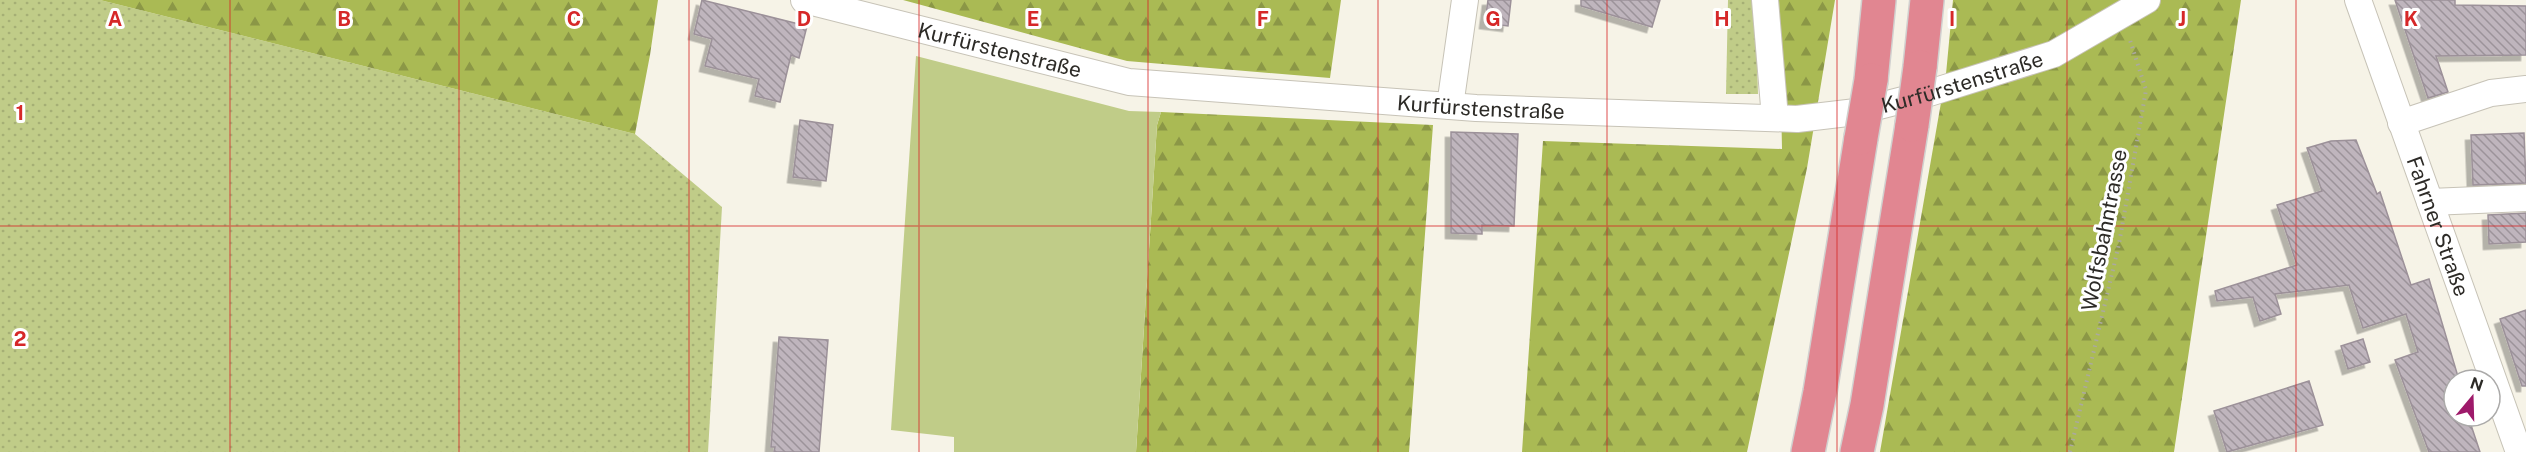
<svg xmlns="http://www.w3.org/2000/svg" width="2526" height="452" viewBox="0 0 2526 452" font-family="'Public Sans',sans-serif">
	<defs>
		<pattern id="grass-dots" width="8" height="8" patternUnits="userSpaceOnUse" patternTransform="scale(1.5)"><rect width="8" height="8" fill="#c0cc88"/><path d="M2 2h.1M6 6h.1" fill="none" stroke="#a5af75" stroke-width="1.8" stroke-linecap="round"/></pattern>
		<pattern id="forest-firs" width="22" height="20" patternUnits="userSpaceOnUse" patternTransform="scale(1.5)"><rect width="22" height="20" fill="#aaba54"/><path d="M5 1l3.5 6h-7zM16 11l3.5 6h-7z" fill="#8b9746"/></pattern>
		<pattern id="building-back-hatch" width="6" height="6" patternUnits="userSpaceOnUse" patternTransform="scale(1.5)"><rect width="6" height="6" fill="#bfb5bd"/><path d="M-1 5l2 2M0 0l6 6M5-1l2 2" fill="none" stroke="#9c939a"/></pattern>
		<filter id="shadow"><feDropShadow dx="-5.5" dy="5.5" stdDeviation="0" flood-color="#0004"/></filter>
	</defs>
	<rect width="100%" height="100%" fill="#f6f3e7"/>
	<path fill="url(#grass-dots)" d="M0,0H100L635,134L722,207L708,452H0Z
		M1728,0H1755L1758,94H1726Z"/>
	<path fill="url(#forest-firs)" d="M100,0H658L650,55L635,134Z
		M903,0H1341L1330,78L1127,61Z
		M1779,0H1835L1807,168L1747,452H1522L1543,141L1782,149Z
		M1953,0H2241L2174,452H1880L1946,74Z
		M1161,112L1433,125L1409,452H1136L1157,125Z"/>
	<path fill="#c0cc88" d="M916,56L1129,111L1161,112L1157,125L1136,452H954V437L891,430Z"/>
	<path fill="url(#building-back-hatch)" stroke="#9c9199" stroke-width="1.5" filter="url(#shadow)" d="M702,0L807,26L799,58L791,55L780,102L755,96L759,79L705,66L712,39L694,34Z
		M1488,0H1511L1508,26L1485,23Z
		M1581,0H1660L1652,27L1581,6Z
		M2395,0H2455V5L2526,6V55L2436,56L2448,92L2428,98Z
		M800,120L833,125L826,181L793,177Z
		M1451,132L1518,134L1514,226L1482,225V234L1451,233Z
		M2524,133L2526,183L2473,185L2471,135Z
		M2356,140L2377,194L2380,192L2411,285L2429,279L2459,380H2454V416H2468L2480,452H2429L2395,360L2418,352L2406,314L2363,328L2349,285L2275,294L2281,314L2260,321L2253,297L2217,301L2215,291L2297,265L2277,205L2322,191L2307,148L2331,141Z
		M2526,213V242L2489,244L2488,215Z
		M2526,310V386H2522L2500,319Z
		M779,337L828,340L819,452H774L775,447H771Z
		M2363,339L2370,362L2348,369L2341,346Z
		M2309,381L2323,425L2227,452L2214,411Z"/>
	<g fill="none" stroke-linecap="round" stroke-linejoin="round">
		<defs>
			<g id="minor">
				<path id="s1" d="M804,0L1129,82L1476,108L1797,119L1856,112L1926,94L2054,54L2147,0"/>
				<path d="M1765,0L1775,118"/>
				<path id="s2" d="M2358,0L2519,452"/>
				<path d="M1450,106L1465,0"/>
				<path d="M2401,123L2491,93L2526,89"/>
				<path d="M2430,202L2526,198"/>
			</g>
			<path id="highway" d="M1920,67L1927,0
				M1871,80L1879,0
				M1808,452L1820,392L1861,138
				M1857,452L1867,405L1912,125"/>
		</defs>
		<use href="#minor" stroke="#c7c3b7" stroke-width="28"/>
		<use href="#highway" stroke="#d1d0cf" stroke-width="36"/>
		<path stroke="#aba99f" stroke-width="4" stroke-dasharray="1.5 4.5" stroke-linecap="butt" d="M2070,452L2119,244L2146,90L2129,37"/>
		<use href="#minor" stroke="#fff" stroke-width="26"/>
		<use href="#highway" stroke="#e18691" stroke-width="33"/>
		<defs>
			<path id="highway-bridge" d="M1912,125L1920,67
				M1861,138L1871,80"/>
		</defs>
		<use href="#highway-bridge" stroke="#d1d0cf" stroke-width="36" stroke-linecap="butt"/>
		<use href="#highway-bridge" stroke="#e18691" stroke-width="33"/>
	</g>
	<path fill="none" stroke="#d62828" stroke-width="1.5" stroke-opacity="0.55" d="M230,0V452M459,0V452M689,0V452M919,0V452M1148,0V452M1378,0V452M1607,0V452M1837,0V452M2067,0V452M2296,0V452M0,226H2526"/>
	<g text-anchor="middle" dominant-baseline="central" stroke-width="6" stroke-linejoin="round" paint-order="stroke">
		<g font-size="21" fill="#2d2b27" stroke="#fff">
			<text stroke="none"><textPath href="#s1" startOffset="202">Kurfürstenstraße</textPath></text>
			<text stroke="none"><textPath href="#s1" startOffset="1174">Kurfürstenstraße</textPath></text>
			<text stroke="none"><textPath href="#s1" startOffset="688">Kurfürstenstraße</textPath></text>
			<text stroke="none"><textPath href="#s2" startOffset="240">Fahrner Straße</textPath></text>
			<text transform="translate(2104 230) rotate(-79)">Wolfsbahntrasse</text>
		</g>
	</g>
	<g font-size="20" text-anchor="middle" font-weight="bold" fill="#d62828" stroke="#fff" stroke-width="6" stroke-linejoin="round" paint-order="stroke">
		<text x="115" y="26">A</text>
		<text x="344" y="26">B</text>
		<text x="574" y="26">C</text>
		<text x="804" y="26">D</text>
		<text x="1033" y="26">E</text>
		<text x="1263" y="26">F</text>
		<text x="1493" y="26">G</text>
		<text x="1722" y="26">H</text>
		<text x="1952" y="26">I</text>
		<text x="2182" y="26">J</text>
		<text x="2411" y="26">K</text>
		<text x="20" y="120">1</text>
		<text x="20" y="346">2</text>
	</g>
	<g transform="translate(2472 398) rotate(19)"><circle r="28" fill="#ffffff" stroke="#abaaa9" stroke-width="1.5"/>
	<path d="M0-4.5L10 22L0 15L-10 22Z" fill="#9e1a6a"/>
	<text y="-9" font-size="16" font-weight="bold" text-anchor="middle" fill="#2d2b27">N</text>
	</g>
</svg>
